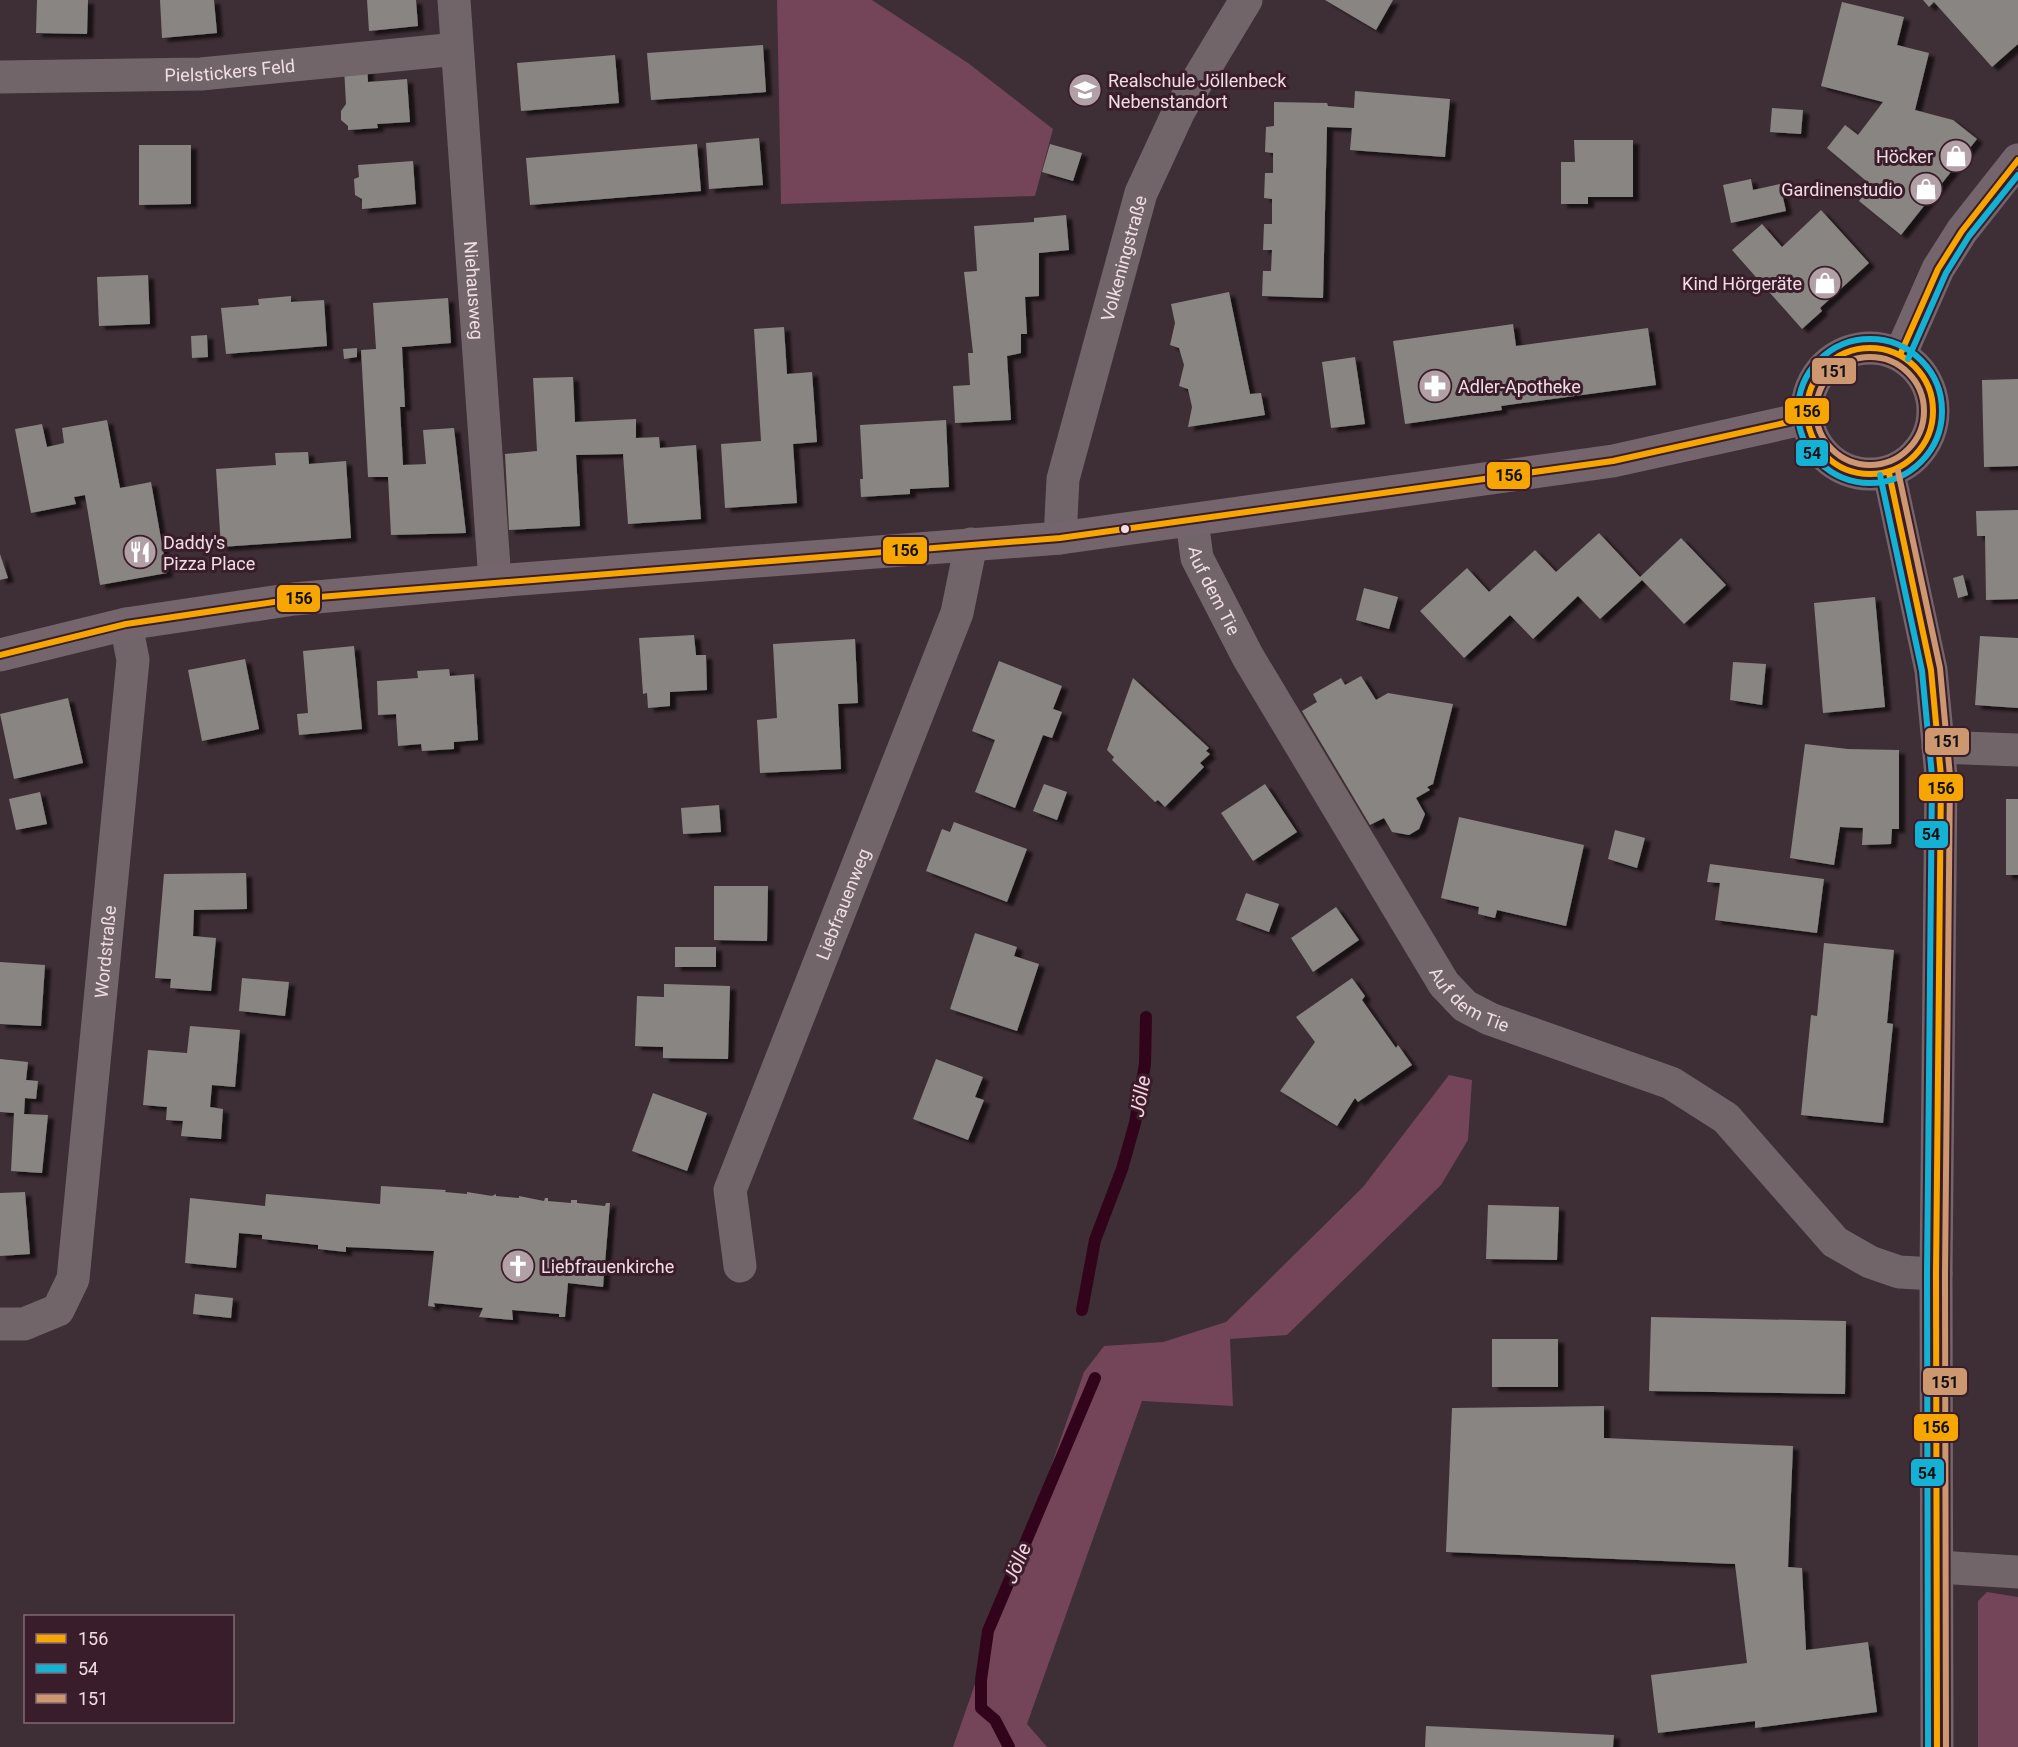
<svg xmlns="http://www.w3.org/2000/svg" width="2018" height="1747" viewBox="0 0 2018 1747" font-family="Roboto,sans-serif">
	<defs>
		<filter id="shadow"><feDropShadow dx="6" dy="4" stdDeviation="1.5" flood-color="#0009"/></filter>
	</defs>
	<rect width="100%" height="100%" fill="#3e2e35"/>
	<path fill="#744458" d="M777,0H872L968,63L1053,129L1035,196L781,204Z
		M1449,1075L1472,1080L1468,1140L1441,1185L1287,1335L1230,1339L1233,1406L1142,1401L1027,1724L1047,1747H953L1084,1372L1104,1346L1163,1342L1226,1322L1363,1187Z
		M1987,1592L2018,1597V1747H1978V1601Z"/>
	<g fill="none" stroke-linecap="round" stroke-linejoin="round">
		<path stroke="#32041c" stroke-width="12" d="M1082,1310L1095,1240L1122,1169L1135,1123L1145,1064L1146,1017
			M1009,1747L995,1720L981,1708V1680L988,1631L1095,1378"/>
	</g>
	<path fill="#898582" filter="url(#shadow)" d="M37,0H88L87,34L36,33Z
		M160,0H214L217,33L162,38Z
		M367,0H416L418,26L369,31Z
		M1325,0H1393L1376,30Z
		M1923,0H2018V44L1992,67L1934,2L1929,7Z
		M1842,2L1904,17L1897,45L1929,53L1915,110L1953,120L1977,139L1901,235L1859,201L1871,185L1827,148L1845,125L1858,135L1883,102L1821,86Z
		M763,45L766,92L651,100L647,53Z
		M615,55L619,103L521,111L517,63Z
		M367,65L368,82L407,79L410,122L377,124L378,128L348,130V126L341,120V111L346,104L344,67Z
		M1355,91L1450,99L1445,157L1350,150L1352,128L1327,127L1323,298L1262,296L1263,271H1271L1272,250H1263L1264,224H1272V199L1264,198L1265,173H1273V153L1265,152L1266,127L1274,126V102L1327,103L1328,106L1354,108Z
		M1772,108L1803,110L1801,134L1770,132Z
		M759,138L763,185L709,189L706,143Z
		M1574,140H1633V197H1588V204H1561V162H1575Z
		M697,144L701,191L530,205L526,158Z
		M1050,144L1082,153L1073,181L1042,172Z
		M139,145H191V204L139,205Z
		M413,161L416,204L362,209V199L355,195L354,179L359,177L358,165Z
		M1751,179L1753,190L1780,184L1786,211L1731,223L1723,185Z
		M1821,210L1869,263L1820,308L1822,311L1802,329L1732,250L1762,224L1782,247Z
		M1066,215L1069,250L1039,253V296L1025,297L1027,334H1021V353L1007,356L1011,420L955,423L953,386L970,385L968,353H973L964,272L977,271L974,226L1034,222V218Z
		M148,275L150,324L99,326L97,277Z
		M1229,292L1250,394L1261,393L1265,415L1188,427L1192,407L1188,389L1179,386L1184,365L1179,348L1170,345L1175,323L1171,304Z
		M291,296V302L324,300L327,346L226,354L221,308L259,305L258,299Z
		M448,298L451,343L402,347L405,407H400L403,465L426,464L423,430L454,428L466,533L391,535L388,477H368L361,350L376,349L373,303Z
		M1513,324L1516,346L1648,328L1656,385L1501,406L1502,410L1405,424L1393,341Z
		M784,327L787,374L812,372L817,442L793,444L797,503L725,508L721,444L761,441L754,329Z
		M207,335L208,357L192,358L191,336Z
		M357,348V357L344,359L343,349Z
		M1355,357L1365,424L1331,428L1322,362Z
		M573,377L575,422L636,419V438L659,437L660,448L696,445L701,519L628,524L623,454L576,455L580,526L509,530L505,454L537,451L533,378Z
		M2018,379V466L1984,467L1982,380Z
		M107,420L120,488L151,482L167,573L100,585L85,495L74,497L76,504L31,513L15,429L42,424L47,447L64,443L62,428Z
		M946,420L949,487L910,489V494L861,497L860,479H863L860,425Z
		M308,452L309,464L346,461L351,538L221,547L216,469L276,465L275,453Z
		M2018,510V599L1986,600L1985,536H1977L1976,511Z
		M1599,533L1640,577L1681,538L1726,585L1684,624L1642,580L1600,619L1578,596L1533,639L1510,615L1464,658L1420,611L1467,568L1489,592L1535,550L1556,572Z
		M0,554L8,578L0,580Z
		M1963,575L1968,595L1958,598L1953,578Z
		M1364,588L1398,597L1389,629L1356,620Z
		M1875,597L1885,707L1823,713L1814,603Z
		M694,635L696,655H706L707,690L670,692V706L648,708L647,693L643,694L639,638Z
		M1980,636L2018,638V708L1975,705Z
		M855,639L858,703L838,704L841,769L760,773L757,720L777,718L773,644Z
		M354,646L362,729L299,735L297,714L308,713L303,651Z
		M245,659L259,729L202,741L188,670Z
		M999,661L1062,686L1053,709L1062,712L1052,738L1043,735L1015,808L975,792L995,740L972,731Z
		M1733,662L1766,664L1762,705L1730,700Z
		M449,669L450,676L474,674L478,740L454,742V749L422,751L421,744L398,746L396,714L378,715L377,681L418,678L417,671Z
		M1361,676L1376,700L1388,693L1453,704L1433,784L1427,787L1430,790L1416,798L1425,814L1419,829L1409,835L1392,832L1384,818L1370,825L1302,711L1317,702L1313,694L1341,678L1345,685Z
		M1133,678L1209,748L1206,751L1210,754L1200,763L1204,767L1165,807L1158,800L1155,802L1112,760L1114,757L1107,750Z
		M68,698L83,763L14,779L0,714Z
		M1805,744L1848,749L1899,750V829H1892L1891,844L1862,845L1863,828L1840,827L1834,865L1790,858Z
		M1044,784L1067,792L1057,820L1033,811Z
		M1265,784L1297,832L1253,861L1221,813Z
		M40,792L47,824L16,830L9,799Z
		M2006,799H2018V875H2006Z
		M719,805L721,832L683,834L681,808Z
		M1459,817L1584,845L1566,926L1497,910L1495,918L1478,914L1479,907L1441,898Z
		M954,822L1027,849L1007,902L926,871L942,829L950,832Z
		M1615,830L1645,838L1637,868L1608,859Z
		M1710,864L1824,879L1817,933L1715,920L1720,883L1707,882Z
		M246,873L247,909L194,910L193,936L216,938L211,991L170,988L171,979L155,978L164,874Z
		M714,886H768L767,941L714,940Z
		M1246,893L1279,904L1269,932L1236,920Z
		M1336,907L1359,940L1313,972L1291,938Z
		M975,933L1017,947L1014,956L1039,964L1017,1031L950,1009Z
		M1824,943L1894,950L1887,1023L1893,1024L1883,1123L1801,1115L1811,1015L1817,1016Z
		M675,947H716V967H675Z
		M0,962L45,965L41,1026L0,1024Z
		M242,978L289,982L285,1016L239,1011Z
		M1352,978L1365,996L1362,1000L1396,1048L1398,1045L1412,1065L1358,1102L1355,1098L1337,1126L1280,1091L1315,1042L1296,1017Z
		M664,984L730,986L728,1059L663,1058V1047L635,1046L637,996L664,997Z
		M190,1026L240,1030L235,1087L212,1085L210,1107L223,1109L221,1139L181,1136L183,1121L166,1120L167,1107L143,1105L148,1050L187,1053Z
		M0,1059L28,1062L26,1080L38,1081L36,1099L25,1098L24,1114L48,1115L42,1173L11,1171L14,1113L0,1112Z
		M936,1059L983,1077L975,1097L984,1100L968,1140L913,1119Z
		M653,1093L707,1113L687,1171L632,1151Z
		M381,1186L446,1190L445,1192L467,1194V1192L492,1196L496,1194V1196L519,1198V1196L544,1201L545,1198H548V1201L571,1203V1200H577V1203L605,1206L606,1203H610L603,1287L568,1283L565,1317H559V1314L512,1310L513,1320L479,1317L483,1308L434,1303L435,1307L428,1306L434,1251L346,1247V1252L318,1249V1245L262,1239V1235L239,1233L236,1268L185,1263L190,1198L265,1206L266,1194L380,1204Z
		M25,1192L30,1254L0,1256V1193Z
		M1488,1205L1559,1207L1557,1260L1486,1259Z
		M195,1294L233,1298L231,1318L193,1314Z
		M1651,1317L1846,1321L1845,1394L1649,1391Z
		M1492,1339H1558V1387H1492Z
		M1604,1406V1438L1793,1446L1788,1567L1802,1568L1806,1650L1868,1642L1877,1712L1755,1728V1721L1658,1733L1651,1675L1747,1663L1735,1564L1446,1552L1452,1408Z
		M1426,1726L1614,1735L1613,1747H1425Z"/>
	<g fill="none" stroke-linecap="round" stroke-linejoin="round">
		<g stroke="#71656a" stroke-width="33">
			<path id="s1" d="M454,0L495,581"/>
			<path id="s2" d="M0,77L201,74L457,49"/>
			<path id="s3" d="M1192,521L1197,558L1248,657L1444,984L1465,1006L1490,1019L1671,1083L1726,1118L1835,1242L1870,1262L1899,1272L1936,1274"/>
			<path id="s4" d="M1060,538L1063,479L1141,193L1179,111L1246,0"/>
			<path d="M1938,747L2018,750"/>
			<path id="s5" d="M740,1266L730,1190L957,613L971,544"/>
			<path id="s6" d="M0,1324H24L58,1310L73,1279L133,660L126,624"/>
			<path d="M1938,1567L2018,1572"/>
		</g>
		<path stroke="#74646b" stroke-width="33" d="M1807 411a63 63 0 1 1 126 0a63 63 0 1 1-126 0Z
			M1900,355L1938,269L1962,231L2018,160
			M1889,473L1931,670L1941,776L1936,1274L1937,1747
			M0,655L126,624L294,599L495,581L1060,538L1613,461L1807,418"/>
		<defs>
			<path id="bus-1" d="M1807 411a63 63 0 1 1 126 0a63 63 0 1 1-126 0Z
				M1900,355L1938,269L1962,231L2018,160
				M1889,473L1931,670L1941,776L1936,1274L1937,1747
				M0,655L126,624L294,599L1060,538L1613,461L1807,418"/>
			<path id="bus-2" d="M1798 411a72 72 0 1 1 144 0a72 72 0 1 1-144 0Z
				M1908,359L1946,273L1969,236L2018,175
				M1880,475L1922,671L1932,776L1927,1274L1928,1747"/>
			<path id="bus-3" d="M1816 411a54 54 0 1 1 108 0a54 54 0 1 1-108 0Z
				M1898,471L1940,668L1950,776L1945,1274L1946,1747"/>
		</defs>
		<use href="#bus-1" stroke="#3a1d2a" stroke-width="10"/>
		<use href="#bus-2" stroke="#3a1d2a" stroke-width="10"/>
		<use href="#bus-3" stroke="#3a1d2a" stroke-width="10"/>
		<use href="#bus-1" stroke="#f7a600" stroke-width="6"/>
		<use href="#bus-2" stroke="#13b2d5" stroke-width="6"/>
		<use href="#bus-3" stroke="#cd976f" stroke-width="6"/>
	</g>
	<defs>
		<symbol id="school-disc" viewBox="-11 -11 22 22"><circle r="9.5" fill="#b2a0a7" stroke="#3a1d2a"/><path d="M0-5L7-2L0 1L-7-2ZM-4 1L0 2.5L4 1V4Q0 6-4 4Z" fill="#fff"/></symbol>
		<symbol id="shop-disc" viewBox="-11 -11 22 22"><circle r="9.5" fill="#b2a0a7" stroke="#3a1d2a"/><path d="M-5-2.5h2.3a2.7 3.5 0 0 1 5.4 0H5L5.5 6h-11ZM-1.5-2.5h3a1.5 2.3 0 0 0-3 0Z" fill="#fff"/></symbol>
		<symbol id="pharmacy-disc" viewBox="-11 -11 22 22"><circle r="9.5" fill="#b2a0a7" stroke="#3a1d2a"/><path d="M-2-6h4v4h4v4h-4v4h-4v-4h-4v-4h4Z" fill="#fff"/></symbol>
		<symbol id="restaurant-disc" viewBox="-11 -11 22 22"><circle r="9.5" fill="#b2a0a7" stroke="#3a1d2a"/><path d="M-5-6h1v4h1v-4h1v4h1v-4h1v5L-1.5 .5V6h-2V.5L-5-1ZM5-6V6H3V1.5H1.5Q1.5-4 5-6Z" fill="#fff"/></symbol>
		<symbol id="church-disc" viewBox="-11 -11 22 22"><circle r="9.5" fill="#b2a0a7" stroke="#3a1d2a"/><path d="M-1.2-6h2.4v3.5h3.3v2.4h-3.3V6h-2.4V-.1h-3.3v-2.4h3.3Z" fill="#fff"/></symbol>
	</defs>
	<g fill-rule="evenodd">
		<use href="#school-disc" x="1066" y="71" width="38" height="38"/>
		<use href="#shop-disc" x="1937" y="137" width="38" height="38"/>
		<use href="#shop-disc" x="1907" y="170" width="38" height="38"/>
		<use href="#shop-disc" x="1806" y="264" width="38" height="38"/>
		<use href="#pharmacy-disc" x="1416" y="367" width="38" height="38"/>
		<use href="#restaurant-disc" x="121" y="533" width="38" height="38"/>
		<use href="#church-disc" x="499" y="1247" width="38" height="38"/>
	</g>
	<circle fill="#f1dde4" stroke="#3a1d2a" stroke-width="2" cx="1125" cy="529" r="5"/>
	<g text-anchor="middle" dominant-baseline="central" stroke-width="6" stroke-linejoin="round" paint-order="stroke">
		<g font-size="18" fill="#f1dde4" stroke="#3a1d2a">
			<text stroke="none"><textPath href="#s2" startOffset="230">Pielstickers Feld</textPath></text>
			<text stroke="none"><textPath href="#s4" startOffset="288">Volkeningstraße</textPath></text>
			<text stroke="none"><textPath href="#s1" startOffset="291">Niehausweg</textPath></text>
			<text stroke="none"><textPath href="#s3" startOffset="74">Auf dem Tie</textPath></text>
			<text stroke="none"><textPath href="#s5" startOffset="384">Liebfrauenweg</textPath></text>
			<text stroke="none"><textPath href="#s6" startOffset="424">Wordstraße</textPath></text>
			<text stroke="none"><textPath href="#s3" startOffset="560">Auf dem Tie</textPath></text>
		</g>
		<g font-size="18" fill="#f1dde4" stroke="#3a1d2a" text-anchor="start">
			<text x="1108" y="80">Realschule Jöllenbeck<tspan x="1108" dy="21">Nebenstandort</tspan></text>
			<text x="1933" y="156" text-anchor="end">Höcker</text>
			<text x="1903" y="189" text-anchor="end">Gardinenstudio</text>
			<text x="1802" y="283" text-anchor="end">Kind Hörgeräte</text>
			<text x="1458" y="386">Adler-Apotheke</text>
			<text x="163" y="542">Daddy's<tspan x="163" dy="21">Pizza Place</tspan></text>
			<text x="541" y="1266">Liebfrauenkirche</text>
		</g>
		<g font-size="20" font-style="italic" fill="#f8d2e0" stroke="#3a1d2a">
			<text transform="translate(1140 1096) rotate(-80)">Jölle</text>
			<text transform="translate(1017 1563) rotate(-67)">Jölle</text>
		</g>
	</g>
	<g stroke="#3a1d2a" stroke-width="2">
		<rect x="1811" y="357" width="46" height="28" rx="6" fill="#cd976f"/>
		<rect x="1784" y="397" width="46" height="28" rx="6" fill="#f7a600"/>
		<rect x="1795" y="439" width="34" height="28" rx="6" fill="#13b2d5"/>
		<rect x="1486" y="461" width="45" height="29" rx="6" fill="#f7a600"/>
		<rect x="882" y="536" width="46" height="29" rx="6" fill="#f7a600"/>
		<rect x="276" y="584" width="45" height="29" rx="6" fill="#f7a600"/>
		<rect x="1924" y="727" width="46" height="29" rx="6" fill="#cd976f"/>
		<rect x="1918" y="773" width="46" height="29" rx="6" fill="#f7a600"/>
		<rect x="1914" y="820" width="35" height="29" rx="6" fill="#13b2d5"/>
		<rect x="1922" y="1367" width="46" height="29" rx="6" fill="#cd976f"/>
		<rect x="1913" y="1413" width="46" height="29" rx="6" fill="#f7a600"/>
		<rect x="1910" y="1458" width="35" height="29" rx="6" fill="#13b2d5"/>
	</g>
	<g font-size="16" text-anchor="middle" font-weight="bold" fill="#111">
		<text x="1834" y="377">151</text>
		<text x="1807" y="417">156</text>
		<text x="1812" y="459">54</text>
		<text x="1509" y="481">156</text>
		<text x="905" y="556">156</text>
		<text x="299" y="604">156</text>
		<text x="1947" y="747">151</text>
		<text x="1941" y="794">156</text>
		<text x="1931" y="840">54</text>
		<text x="1945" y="1388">151</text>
		<text x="1936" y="1433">156</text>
		<text x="1927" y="1479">54</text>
	</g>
	<rect x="24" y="1615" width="210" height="108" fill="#3a1d2a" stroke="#836a74" stroke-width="1.5"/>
	<rect x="36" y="1634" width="30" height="9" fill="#f7a600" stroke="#836a74" stroke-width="1.5"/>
	<text x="78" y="1645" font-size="18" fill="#f1dde4">156</text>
	<rect x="36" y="1664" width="30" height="9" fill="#13b2d5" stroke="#836a74" stroke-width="1.5"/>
	<text x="78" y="1675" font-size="18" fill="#f1dde4">54</text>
	<rect x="36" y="1694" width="30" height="9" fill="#cd976f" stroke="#836a74" stroke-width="1.5"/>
	<text x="78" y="1705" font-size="18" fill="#f1dde4">151</text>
</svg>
